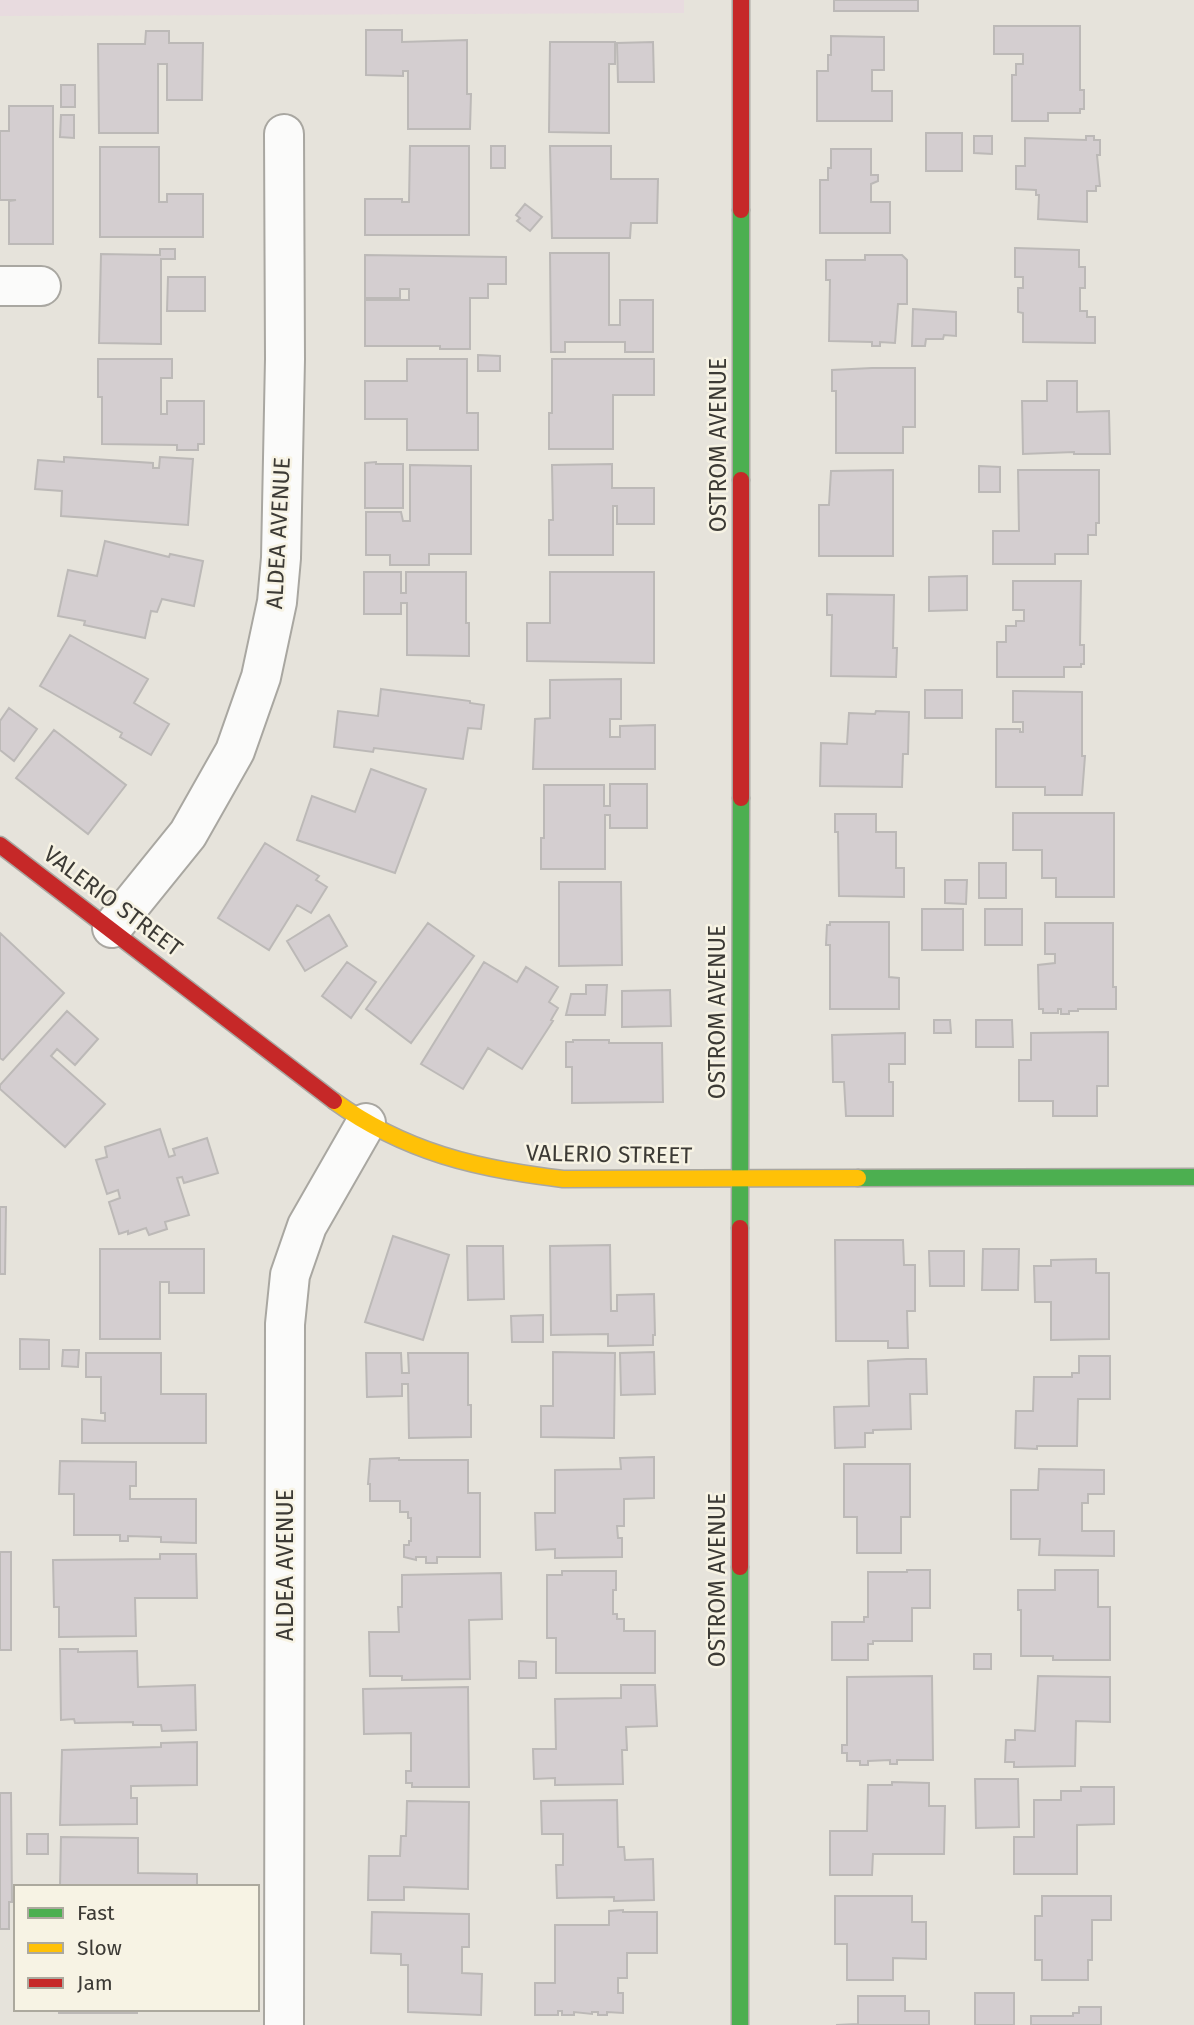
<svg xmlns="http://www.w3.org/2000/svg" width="1194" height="2025" viewBox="0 0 1194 2025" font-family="'Fira Sans',sans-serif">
	<rect width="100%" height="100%" fill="#e6e3db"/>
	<path fill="#e8dbdf" d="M0,0H684V13L0,16Z"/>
	<path fill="#d4ced0" stroke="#bcb9b7" stroke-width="2" d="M834,0H918V11H834Z
		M994,26H1080V90H1084V109H1080V113H1048V121H1012V75H1016V64H1023V54H994Z
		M366,30H402V42L467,40V94H471L470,129H408V71H403V76L366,75Z
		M146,31H169V43H203L202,100H167V64H158V133H99L98,44H145Z
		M831,36L884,37V70H872V91H892V121H817V71H828V55H831Z
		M550,42H615V64H609V133L549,132Z
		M653,42L654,82H618L617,43Z
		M61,85H75V107H61Z
		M9,106H53V244H9V201L16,200H0V131H9Z
		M61,115H74V138L60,137Z
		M926,133H962V171H926Z
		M974,136H992V154L974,153Z
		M1086,136H1094V140H1100V155H1097L1100,186H1096V191H1087V222L1038,219L1039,195H1036V190L1016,189V166H1025V138L1086,140Z
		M410,146H469V235H365V199H402V202H409Z
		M491,146H505V168H491Z
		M550,146H611V179H658L657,223H631L630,238H552Z
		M100,147H159V202H167V194H203V237H100Z
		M831,149H871V175H878V181L871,184V202H890V233H820V180H828V168H831Z
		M525,204L542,217L530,231L517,221L520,218L516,215Z
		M1015,248L1079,250V267H1085V288H1080V311H1087V317H1095V343L1023,342V313L1018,312V288H1023V277H1015Z
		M160,249H175V259H161V344L99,343L101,254L160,255Z
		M550,253H609V325H620V300H653V352H625V342H565V352H551Z
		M365,255L506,257V284H488V298H470V349H440V346H365V300H409V289H400V298H365Z
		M865,255H902L907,260V304H898L895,343L880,342V346H872V342L829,341L830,280H826V260H865Z
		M168,277H205V311H167Z
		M913,309L956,312V336L944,335L943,339H926L925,346H912Z
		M478,355L500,356V371H478Z
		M98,359H172V378H161V414H167V401H204V444H198V450H177V445L102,444V397H98Z
		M407,359H467V413H478V450H407V419H365V381H407Z
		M552,359H654V395H613V449H549V413H552Z
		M872,368H915V427H903V453H836V391H832V370Z
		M1047,381H1077V412L1109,411L1110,454H1074V452L1023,454L1022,401H1047Z
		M64,457L153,463V468H159L160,457L193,459L188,525L61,516L62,491L35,489L38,460L64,462Z
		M376,462V464H403V508H365V463Z
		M612,464V488H654V524H617V506H613V555H549V520H553L552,465Z
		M410,465L471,466V554H429V565H390V555H366V512H401L403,521H410Z
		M979,466L1000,467V492H979Z
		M893,470V556H819V505H829L831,471Z
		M1018,470H1099V523H1096V535H1088V554H1055V564H993V531H1019Z
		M105,541L169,557L170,554L203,561L194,606L162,599L157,612L151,611L145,638L84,625L85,621L58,616L68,570L97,576Z
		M364,572H401V593H406V572H466V623H469V656L407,655V603H401V614H364Z
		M550,572H654V663L527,661V623H550Z
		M967,576V610L929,611V577Z
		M1013,581H1081L1080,645H1084V664H1081V667H1064V677H997V642H1006V626H1016V621H1024V610H1013Z
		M827,594L894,595L893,648H897L896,677L831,676L832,615H827Z
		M70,635L148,679L134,703L169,724L151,755L120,737L122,733L40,686Z
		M621,679V719H610V737H620V726L655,725V769H533L535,719L550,718V680Z
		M381,689L470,701V703L484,705L481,729L468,728L463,759L374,748L373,752L334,747L338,711L378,716Z
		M925,690H962V718H925Z
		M1013,691L1082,692V756H1085L1082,795H1045V787H996V729H1020V732H1023V722H1013Z
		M9,708L37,729L14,761L0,750V721Z
		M876,711L909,712L908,754H903L902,787L820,786L821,743L847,744L849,713L875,714Z
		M54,730L126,785L88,834L16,778Z
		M371,769L426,789L395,873L297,840L312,796L355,812Z
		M610,784H647V828H610V815H605V869H541V838H544V785H604V806H610Z
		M1013,813H1114V897H1056V878H1042V850H1013Z
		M835,814H876V832H896V868H904V897L839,896L838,832H835Z
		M265,843L319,876L316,880L327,887L311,913L297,905L269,950L218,918Z
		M979,863H1006V898H979Z
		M945,880H967L966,904L945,903Z
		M559,882H621L622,965L559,966Z
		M922,909H963V950H922Z
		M985,909H1022V945H985Z
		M329,915L347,946L305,971L287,941Z
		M830,922H889V977L899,978V1009H830V945H826L827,925H830Z
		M428,923L474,956L411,1043L366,1009Z
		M1045,923H1113V987H1116V1009H1078V1011H1069V1014H1061V1009H1058V1013H1043V1009H1039L1038,965L1055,963V954H1045Z
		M0,933L64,993L3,1060L0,1058Z
		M347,962L376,982L351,1018L322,996Z
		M484,962L517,982L526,967L558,987L549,1002L558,1008L551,1020L553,1021L522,1069L488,1048L463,1089L421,1064Z
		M586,985H607L605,1015H566L571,994H586Z
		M670,990L671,1026L622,1027V991Z
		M67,1011L98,1039L75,1065L57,1049L51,1056L105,1104L65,1147L0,1089V1085Z
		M934,1020H950L951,1033H934Z
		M976,1020H1012L1013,1047H976Z
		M1108,1032V1086H1097V1116H1053V1101H1019V1060H1031V1033Z
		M905,1033V1064H889V1082H893V1116H846L844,1082H833L832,1035Z
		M573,1040H609V1043H662L663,1102L572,1103V1067H566V1042H573Z
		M160,1129L169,1157L175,1155L173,1149L207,1138L218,1173L184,1183L182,1177L177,1178L189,1215L165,1222L167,1229L149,1235L146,1228L128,1234V1231L119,1234L109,1202L120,1198L118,1190L107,1194L96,1160L107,1157L105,1147Z
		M0,1207H6L5,1274H0Z
		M393,1236L449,1255L423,1340L365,1322Z
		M835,1240H903L904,1265H915V1311H907L908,1348H888V1341H836Z
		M610,1245L611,1311H617V1295L654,1294L655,1335H653V1345L608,1346V1334L551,1335L550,1246Z
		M467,1246H503L504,1299L468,1300Z
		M100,1249H204V1293H169V1282H160V1339H100Z
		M983,1249H1019L1018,1290H982Z
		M929,1251H964V1286H930Z
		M1096,1259V1273H1109V1339L1051,1340V1302H1035L1034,1266H1051V1260Z
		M543,1315V1342H512L511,1316Z
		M20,1339L49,1340V1369H20Z
		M63,1350H79L78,1367L62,1366Z
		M553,1352L615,1353L614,1438L541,1437V1406H553Z
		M654,1352L655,1394L621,1395L620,1353Z
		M86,1353H161V1394H206V1443H82V1419L105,1421V1413H101V1377H86Z
		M366,1353H401L402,1373H409L408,1353H468V1405H471V1437L409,1438L408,1384H402V1396L367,1397Z
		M1079,1356H1110V1399H1078L1077,1446H1037V1449L1015,1448L1016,1411H1033L1034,1377H1072V1373H1079Z
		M907,1359H926L927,1394H910L911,1429L873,1430V1433H865V1447L835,1448L834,1407L869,1406L868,1361Z
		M654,1457V1498L624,1499V1526H617L618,1538H622V1557L555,1558V1549L536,1550L535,1513H555V1470L621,1469L620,1458Z
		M399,1458V1460H468V1493H480V1557H437V1563H426V1557H416V1560L404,1557V1545H409V1541H411V1518H408V1512H400V1501H370V1484H368L370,1459Z
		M60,1461L136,1462V1486H130V1499H196V1543L161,1542V1537L128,1536V1541H120V1535H74V1494H59Z
		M844,1464H910V1517H901V1553H857V1517H844Z
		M1039,1469L1104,1470V1494H1088V1503H1082V1531H1114V1556L1039,1555L1040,1539H1011V1490H1038Z
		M0,1552H11V1650H0Z
		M160,1554H196L197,1598H135L136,1636L59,1637V1607H54L53,1560L160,1559Z
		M907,1570H930V1608H912V1641H873V1644H868V1660H832V1622H864V1617H868V1572H907Z
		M1055,1570H1098V1607H1110V1660H1053V1656H1021V1610H1018V1590H1055Z
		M562,1571H616V1590H613V1614H617V1619H624V1631H655V1673H556V1638H547V1575H562Z
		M501,1573L502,1619L469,1620L470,1679L402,1680V1676H370L369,1632H399L398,1607H402V1575Z
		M60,1649H78V1652L137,1651L138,1687L195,1685L196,1730L162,1731L161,1725H133V1722L75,1723L74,1719L61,1720Z
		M974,1654H991V1669H974Z
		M519,1661L536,1662V1678H519Z
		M932,1676L933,1760H897V1764H890V1760L868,1761V1765H860V1761H847V1753H842V1745H847V1677Z
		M1038,1676L1110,1677V1722L1076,1721L1075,1766L1014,1767V1762H1005L1006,1740H1015V1730L1035,1731Z
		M621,1685H655L657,1726L626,1727L627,1750H622L623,1784L555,1785V1778L534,1779L533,1749H556L555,1699L621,1698Z
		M468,1687L469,1787H412V1783H406V1771H411V1733L364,1734L363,1689Z
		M197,1742V1785L131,1786V1798H137V1824L60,1825L62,1750L161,1747V1743Z
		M975,1779H1018L1019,1827L976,1828Z
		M892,1782L929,1783V1806H945L944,1854H873L872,1875H830V1831H867L868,1785H892Z
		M1081,1787H1114V1824L1077,1825V1874H1014V1837H1034V1800H1061V1791H1081Z
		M0,1793H11L12,1902H9V1929H0Z
		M617,1800L618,1847H624L625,1860L653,1859L654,1900L614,1901V1897L557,1898L556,1865H563V1834H542L541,1801Z
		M407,1801L469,1802L468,1889L404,1887V1900H368L369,1856H400L401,1836H406Z
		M27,1834H48V1854H27Z
		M61,1837L138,1838V1873L197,1874V1887H60Z
		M835,1896H912V1922H926V1959L893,1958V1980H847V1944H835Z
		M1042,1896H1111V1920H1092V1960H1088V1980H1042V1960H1035V1916H1042Z
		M623,1910V1912H657V1953H627V1978H618V1993H623V2013L607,2012V2015H598V2012H592V2014L574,2012V2015H562V2011H558V2015H535V1983H555V1925H609V1911Z
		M372,1912L469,1914V1947H462V1973L482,1974L481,2015L408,2012V1965H401V1954L371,1953Z
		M975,1993H1014V2025H975Z
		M858,1996H905V2011H929V2025H836L858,2024Z
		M1079,2007H1101V2025H1031V2016H1073V2013H1079Z
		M59,2009H137V2013H59Z"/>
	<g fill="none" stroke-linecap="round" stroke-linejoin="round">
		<defs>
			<path id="street" d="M0,286H41
				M112,928L188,834L235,751L261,677L277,602L281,558L285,359L284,134
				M284,2025L285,1324L290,1275L307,1226L366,1123"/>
			<path id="fast" d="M741,480V210
				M858,1178L1194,1177
				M740,1228L741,798
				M740,2025V1567"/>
			<path id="slow" d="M334,1101C405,1152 477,1169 563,1179L858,1178"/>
			<path id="jam" d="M741,210V0
				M741,798V480
				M0,845L334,1101
				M740,1567V1228"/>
		</defs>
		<use href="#street" stroke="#a9a7a1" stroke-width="42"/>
		<use href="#fast" stroke="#a9a7a1" stroke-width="19"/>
		<use href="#slow" stroke="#a9a7a1" stroke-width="19"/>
		<use href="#jam" stroke="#a9a7a1" stroke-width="19"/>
		<use href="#street" stroke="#fbfbfa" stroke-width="38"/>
		<use href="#fast" stroke="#4caf50" stroke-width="16"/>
		<use href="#slow" stroke="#ffc107" stroke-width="16"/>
		<use href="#jam" stroke="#c62828" stroke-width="16"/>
	</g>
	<g text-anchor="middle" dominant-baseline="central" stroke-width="5" stroke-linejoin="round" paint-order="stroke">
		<g font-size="23" fill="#3c3a35" stroke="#f7f3e4">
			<text transform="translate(718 445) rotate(-90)">OSTROM AVENUE</text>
			<text transform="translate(278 533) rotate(-87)">ALDEA AVENUE</text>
			<text transform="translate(113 901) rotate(37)">VALERIO STREET</text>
			<text transform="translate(717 1012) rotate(-90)">OSTROM AVENUE</text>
			<text transform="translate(609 1154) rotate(1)">VALERIO STREET</text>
			<text transform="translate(285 1565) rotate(-90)">ALDEA AVENUE</text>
			<text transform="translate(717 1580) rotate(-90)">OSTROM AVENUE</text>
		</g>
	</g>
	<rect x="14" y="1885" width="245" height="126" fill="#f7f3e4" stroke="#aca99e" stroke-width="2"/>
	<rect x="28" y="1908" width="35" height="10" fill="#4caf50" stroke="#aca99e" stroke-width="2"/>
	<text x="77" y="1920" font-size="21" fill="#3c3a35">Fast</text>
	<rect x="28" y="1943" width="35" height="10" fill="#ffc107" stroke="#aca99e" stroke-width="2"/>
	<text x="77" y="1955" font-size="21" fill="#3c3a35">Slow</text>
	<rect x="28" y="1978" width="35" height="10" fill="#c62828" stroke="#aca99e" stroke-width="2"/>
	<text x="77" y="1990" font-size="21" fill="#3c3a35">Jam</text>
</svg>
